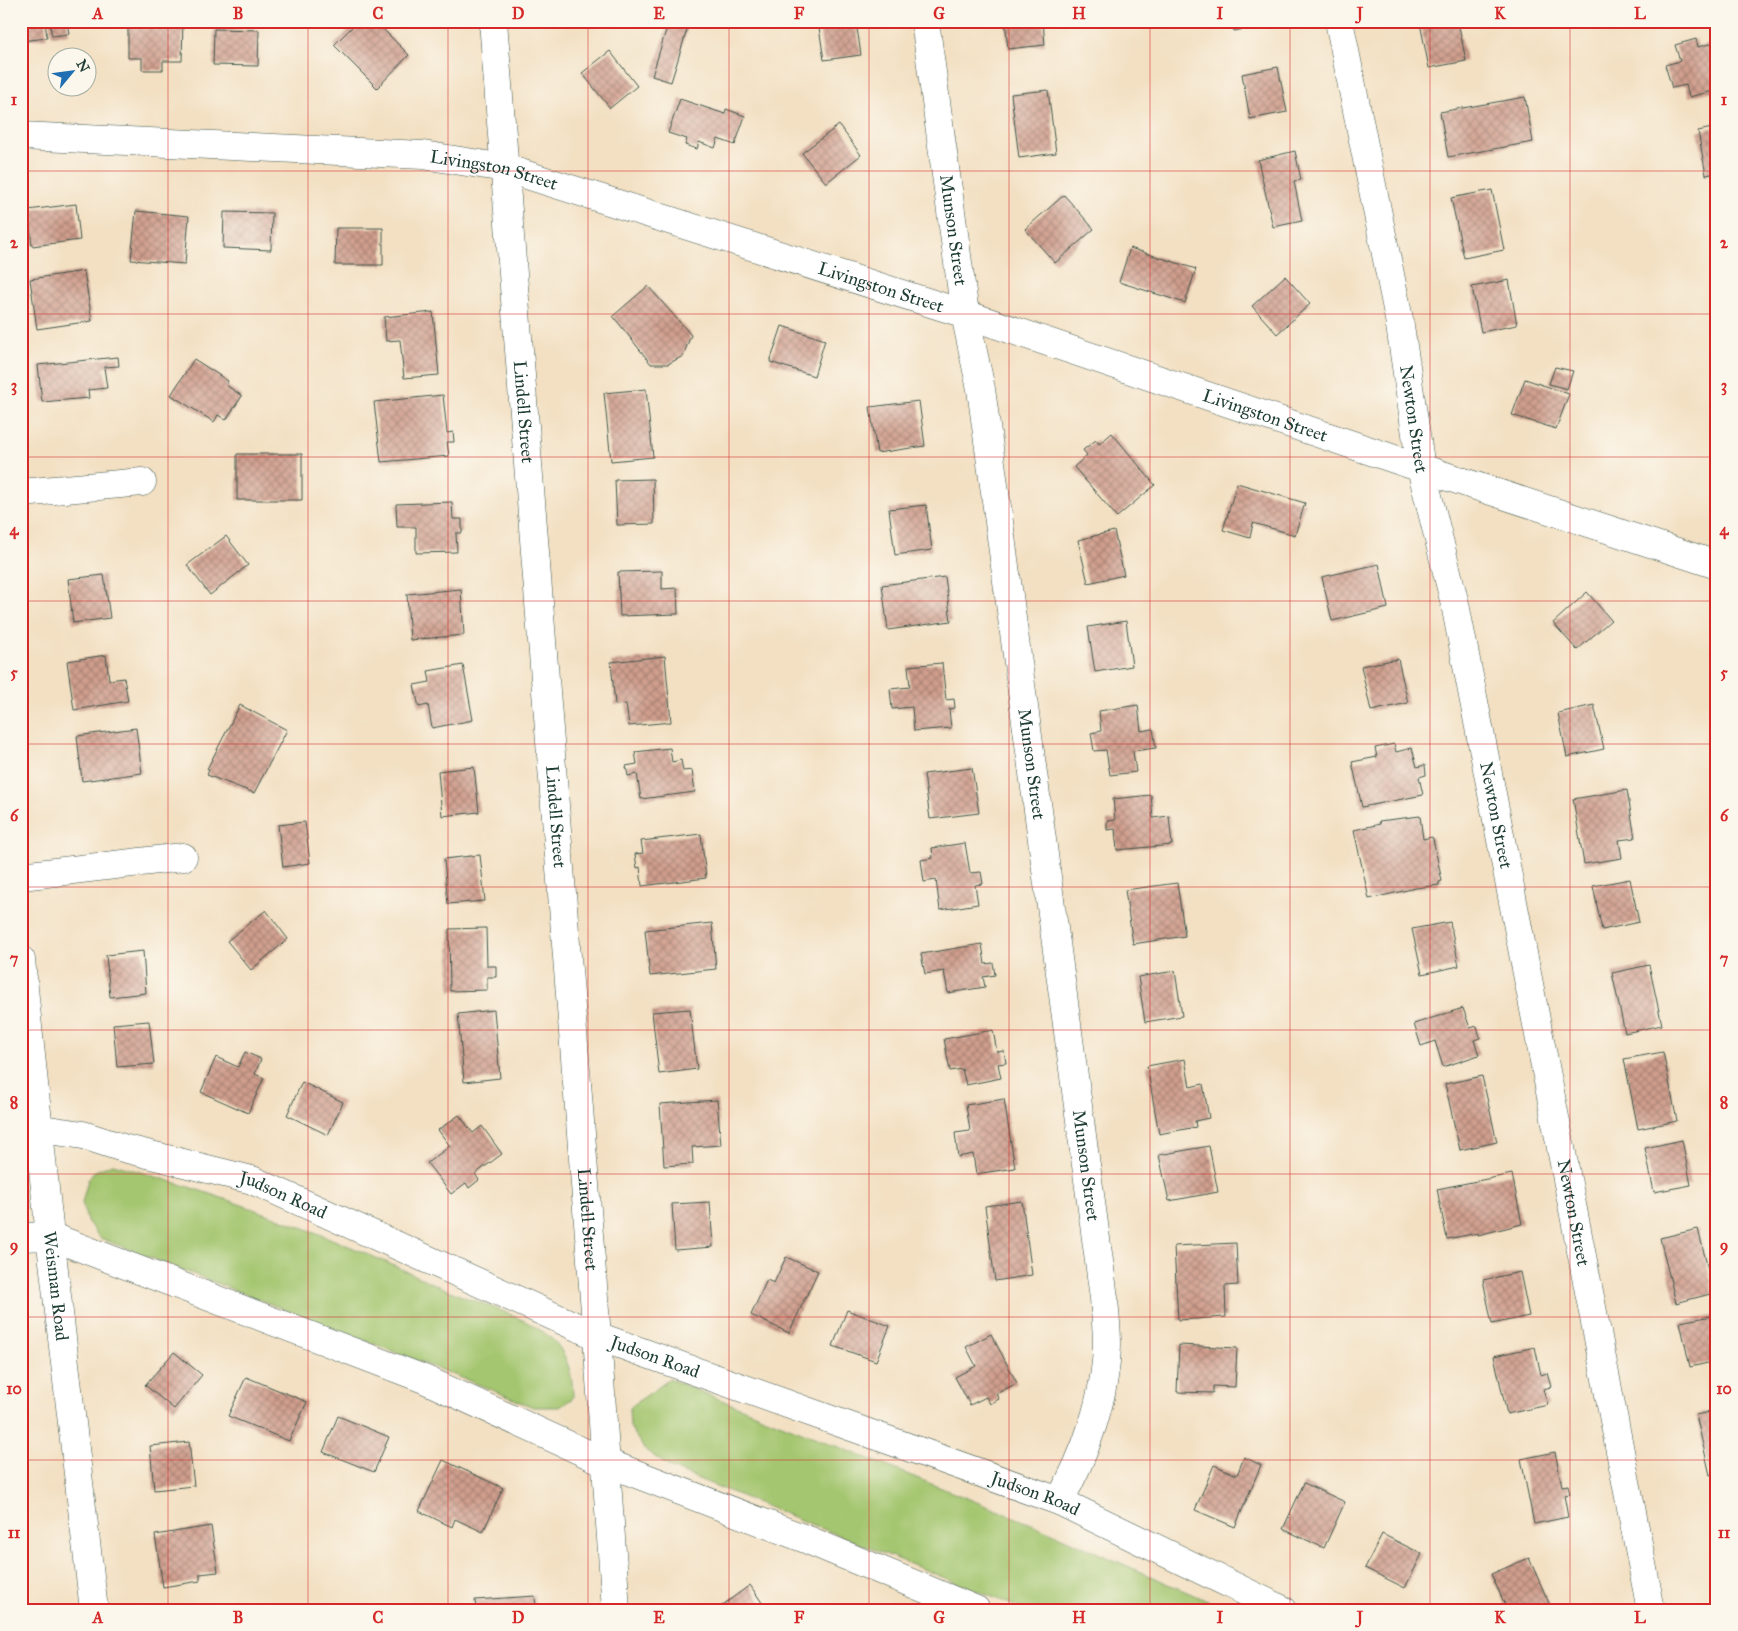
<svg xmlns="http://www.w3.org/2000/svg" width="1738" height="1631" viewBox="0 0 1738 1631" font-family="'IM FELL Great Primer',serif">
	<defs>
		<pattern id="building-cross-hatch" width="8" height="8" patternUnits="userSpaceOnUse" patternTransform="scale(1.25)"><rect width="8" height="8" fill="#d09e8d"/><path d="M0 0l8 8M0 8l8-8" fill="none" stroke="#a88274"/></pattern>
	</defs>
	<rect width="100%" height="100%" fill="#fbf7ec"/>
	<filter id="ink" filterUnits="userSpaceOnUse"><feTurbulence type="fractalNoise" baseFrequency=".02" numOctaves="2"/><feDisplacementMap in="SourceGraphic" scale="10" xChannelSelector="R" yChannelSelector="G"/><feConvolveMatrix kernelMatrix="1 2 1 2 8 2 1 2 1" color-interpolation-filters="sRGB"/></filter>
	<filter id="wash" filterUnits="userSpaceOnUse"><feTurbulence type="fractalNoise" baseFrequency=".0096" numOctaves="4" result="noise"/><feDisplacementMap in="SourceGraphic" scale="20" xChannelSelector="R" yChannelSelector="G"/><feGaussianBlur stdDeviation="1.12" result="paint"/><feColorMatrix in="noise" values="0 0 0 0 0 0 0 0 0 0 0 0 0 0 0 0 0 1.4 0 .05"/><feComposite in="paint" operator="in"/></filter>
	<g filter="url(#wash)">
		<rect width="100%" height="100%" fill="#f3e0c3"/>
		<path fill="#a4c66f" stroke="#628252" d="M113,1164C187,1185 260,1210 332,1239C371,1255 410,1273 450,1291C484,1306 523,1314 552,1339C568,1354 573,1378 573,1398L559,1407H533L485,1387L100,1238L87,1221L82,1202L88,1180L95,1171Z
			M669,1379L1034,1525L1228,1610H1025L671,1468L644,1449L630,1427L629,1408C642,1398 656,1390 669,1379Z"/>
		<g id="blocks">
			<path fill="url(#building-cross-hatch)" d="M21,21H45L47,38L21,41Z
				M49,21H67L69,34L52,36Z
				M164,21H183L182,61H163V70H142V58H128V25H164Z
				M358,21H375L409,55L377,88L334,45Z
				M818,21H856L861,55L824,60Z
				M1005,21H1043L1045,45L1008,49Z
				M1232,21H1271V24L1234,31Z
				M1430,21H1458L1466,61L1429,68L1420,23Z
				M668,24L687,30L671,82L652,76Z
				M214,29L259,30L258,66L213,65Z
				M1696,39L1698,47L1713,43L1717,56V90L1689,97L1686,85L1672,88L1665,65L1680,61L1675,45Z
				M610,51L637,86L610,108L582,73Z
				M1278,67L1287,112L1250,119L1242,74Z
				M1048,90L1056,153L1019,158L1011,94Z
				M1525,97L1533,142L1448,157L1440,112Z
				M680,99L725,114L726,109L745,116L735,145L718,139L715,148L699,142L697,149L685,145L687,139L668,133Z
				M839,125L861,155L826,183L802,153Z
				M1717,127V173L1706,175L1698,131Z
				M1295,151L1301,180L1294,181L1302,221L1273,227L1258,160Z
				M1492,190L1504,250L1464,258L1451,198Z
				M1064,195L1094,229L1055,263L1025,229Z
				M76,204L80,240L32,246L28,210Z
				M136,211L189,216L185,264L131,260Z
				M224,212L272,213L271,250L223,248Z
				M336,228H383V265H335Z
				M1130,248L1196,269L1185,303L1119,282Z
				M84,271L92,321L37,329L30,279Z
				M1285,276L1310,304L1277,334L1252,306Z
				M1509,280L1517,325L1481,332L1472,287Z
				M648,286L691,335L683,356L668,364H651L613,316Z
				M433,312L439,375L404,378L400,340L386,341L384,317Z
				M782,326L825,340L814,376L770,362Z
				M118,357L119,366L104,367L107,388L88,390L89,398L42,402L38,365Z
				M194,359L228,381L226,385L242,396L226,420L218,415L214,422L171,395Z
				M1555,367L1573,371L1567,389L1549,384Z
				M1525,379L1569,394L1556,429L1512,415Z
				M646,389L653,457L611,461L604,393Z
				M443,395L447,433L453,432L454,442H447L449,456L381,462L374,402Z
				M919,401L925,446L877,453L870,407Z
				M1112,433L1155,485L1117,517L1074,467L1087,455L1083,450L1096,440L1099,444Z
				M237,454H302V500H237Z
				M653,479L654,524L617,525L615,480Z
				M1237,483L1305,503L1295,535L1253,523L1250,538L1223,530Z
				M452,502L453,519H462V533H456L457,552L416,553V527H397L396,504Z
				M926,505L932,550L895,555L889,509Z
				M1114,531L1124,575L1088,583L1078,540Z
				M226,536L248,565L210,595L187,565Z
				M1379,564L1388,608L1332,621L1322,577Z
				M662,571V589L677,588L678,614L620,616L618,572Z
				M104,575L110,618L73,623L68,579Z
				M945,577L951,621L888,630L882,585Z
				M461,589L464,635L410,640L407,594Z
				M1587,592L1611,620L1577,650L1553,623Z
				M1126,621L1132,666L1095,672L1088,627Z
				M106,655L109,680L124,678L128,701L74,710L67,661Z
				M665,656L671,722L629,726L626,704L615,705L611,662Z
				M1398,659L1408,703L1371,711L1361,666Z
				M942,663L946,700L954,699L955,708L949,709L951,728L914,731L912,707L892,709L890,689L910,687L908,666Z
				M463,665L473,720L432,728L428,705L419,707L414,685L430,682L428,671Z
				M240,705L287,730L254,793L207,775L209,770L207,769Z
				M1138,705L1141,731L1153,729L1156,748L1133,751L1136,772L1110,775L1106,750L1094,751L1091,733L1101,731L1099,711Z
				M1594,705L1604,749L1567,757L1558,713Z
				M136,728L142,773L82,781L77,736Z
				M1394,744L1396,752L1412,748L1417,767L1425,765L1426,775L1419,777L1423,795L1362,807L1352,762L1377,757L1375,748Z
				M670,748L672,762L681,760L683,771L692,770L695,792L641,799L637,774L628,776L626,766L637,764L635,752Z
				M474,767L479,812L442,816L438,771Z
				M972,768L979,813L930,819L924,774Z
				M1627,790L1635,838L1619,840L1622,858L1584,864L1573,799Z
				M1151,795L1153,818L1169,816L1172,845L1117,850L1115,829L1107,830V821L1115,820L1113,799Z
				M1420,816L1423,839L1432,837L1433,839L1442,881L1439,882V885L1416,888L1369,899L1354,830L1380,824L1379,821Z
				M305,822L310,863L283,867L278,825Z
				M701,834L706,878L642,886L640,867L637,868L635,854L643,853L641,841Z
				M965,843L970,873L981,872L983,884L975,885L978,904L940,910L936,880L924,882L921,860L933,858L932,848Z
				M480,855L485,901L448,904L444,859Z
				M1630,879L1639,922L1602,930L1593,886Z
				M1177,883L1185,936L1133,944L1125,890Z
				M266,910L288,939L251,970L227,941Z
				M1450,922L1459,966L1422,974L1412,929Z
				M712,923L716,969L650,976L645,930Z
				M486,928L487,966H496V977H487V990L450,991L449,929Z
				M982,944L985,964L993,963L995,975L983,977L985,987L948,993L944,971L925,974L921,954Z
				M143,951L146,993L110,997L106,955Z
				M1649,965L1662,1025L1625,1033L1612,973Z
				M1175,971L1182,1016L1145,1022L1138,977Z
				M1463,1008L1470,1028L1477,1026L1480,1038L1474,1040L1479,1055L1443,1067L1435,1041L1421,1046L1414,1024Z
				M690,1009L697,1069L659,1074L652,1012Z
				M494,1010L500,1078L464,1082L458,1014Z
				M149,1021L154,1064L117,1067L113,1024Z
				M993,1030L997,1052L1004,1051L1006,1063L998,1064L1001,1078L966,1085L962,1069L950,1071L944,1039Z
				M245,1052L261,1059L255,1074L264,1078L248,1113L201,1092L216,1057L238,1067Z
				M1663,1052L1677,1121L1638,1129L1624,1059Z
				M1185,1059L1190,1087L1203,1084L1209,1118L1195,1121L1196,1127L1159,1134L1147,1066Z
				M1482,1076L1497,1142L1460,1150L1445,1084Z
				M302,1082L343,1102L328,1135L287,1115Z
				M1004,1099L1015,1168L976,1174L973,1154L958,1157L955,1133L970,1131L966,1105Z
				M717,1100L721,1145L692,1147L693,1164L664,1166L660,1104Z
				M459,1115L473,1133L482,1126L502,1154L475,1174L479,1180L469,1188L466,1183L451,1194L427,1163L450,1146L438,1130Z
				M1682,1140L1691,1185L1654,1192L1645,1148Z
				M1209,1146L1218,1192L1169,1201L1159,1155Z
				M1512,1174L1522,1224L1478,1235V1233L1447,1239L1437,1189Z
				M1022,1201L1032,1275L995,1281L985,1206Z
				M710,1202L713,1247L675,1250L672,1204Z
				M1698,1229L1714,1293L1676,1303L1660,1238Z
				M1236,1243L1238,1285L1225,1286L1226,1317L1178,1320L1174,1246Z
				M786,1257L818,1271L789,1333L751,1315L767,1280L774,1283Z
				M1520,1272L1529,1316L1492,1324L1483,1280Z
				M847,1310L890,1326L876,1361L833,1346Z
				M1717,1315V1361L1690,1367L1680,1322Z
				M991,1334L1017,1383L996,1394L999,1399L990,1404L986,1397L970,1405L955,1377L976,1366L966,1347Z
				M1179,1345L1237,1348L1235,1387L1213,1386V1393L1177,1392Z
				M1535,1347L1541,1375L1547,1373L1551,1387L1543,1389L1548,1405L1507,1414L1494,1356Z
				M174,1352L202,1375L174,1409L145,1385Z
				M246,1377L307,1402L289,1441L228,1416Z
				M1717,1410V1473L1710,1475L1696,1415Z
				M338,1416L389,1437L374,1472L323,1452Z
				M189,1442L194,1486L154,1490L150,1446Z
				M1555,1452L1562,1486L1568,1485L1570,1494L1564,1495L1568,1517L1534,1524L1521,1459Z
				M1244,1457L1261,1465L1235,1527L1195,1510L1214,1465L1237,1475Z
				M443,1460L503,1488L483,1532L455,1519L452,1527L419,1511Z
				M1304,1483L1345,1502L1324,1548L1283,1529Z
				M211,1526L218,1572L200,1574V1581L163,1587L155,1535Z
				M1382,1534L1422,1554L1405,1588L1365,1568Z
				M1529,1558L1552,1610H1495L1505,1605L1491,1574Z
				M750,1585L767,1610H716Z
				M535,1596L536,1610H476L475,1600Z"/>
		</g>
	</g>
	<g filter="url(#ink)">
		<use href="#blocks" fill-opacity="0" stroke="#3f5549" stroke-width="1"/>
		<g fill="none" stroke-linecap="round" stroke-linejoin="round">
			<defs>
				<g id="minor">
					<path id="s1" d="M493,21L597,1336L616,1610"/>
					<path id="s2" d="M925,21L965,314L981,389L1104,1298C1105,1314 1107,1329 1107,1344C1106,1396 1085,1457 1059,1501"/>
					<path id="s3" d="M1339,21L1399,319L1421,468L1455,604L1651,1610"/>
					<path id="s4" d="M21,136L423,155L505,168L965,314L1421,468L1717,565"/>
					<path d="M21,493L142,482"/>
					<path d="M21,876L183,857"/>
					<path id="s5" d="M21,960L50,1236L94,1610"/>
					<path id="s6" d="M21,1126L83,1135L123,1148L252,1180L597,1336L1059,1501L1283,1610"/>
					<path d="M21,1237L50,1236L424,1379L605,1462L808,1540L976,1610"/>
				</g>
			</defs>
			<use href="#minor" stroke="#3f5549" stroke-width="29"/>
			<use href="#minor" stroke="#fff" stroke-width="28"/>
		</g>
	</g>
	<path fill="none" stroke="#d62828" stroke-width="1" stroke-opacity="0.55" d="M168,21V1610M308,21V1610M448,21V1610M588,21V1610M729,21V1610M869,21V1610M1009,21V1610M1150,21V1610M1290,21V1610M1430,21V1610M1570,21V1610M21,171H1717M21,314H1717M21,457H1717M21,601H1717M21,744H1717M21,887H1717M21,1030H1717M21,1174H1717M21,1317H1717M21,1460H1717"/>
	<g text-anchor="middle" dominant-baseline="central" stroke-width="4" stroke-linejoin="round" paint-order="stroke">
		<g font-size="18" fill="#1f3d34" stroke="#fbf7ec">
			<text stroke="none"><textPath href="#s4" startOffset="475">Livingston Street</textPath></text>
			<text stroke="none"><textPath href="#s2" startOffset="211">Munson Street</textPath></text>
			<text stroke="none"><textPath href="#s4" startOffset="880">Livingston Street</textPath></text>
			<text stroke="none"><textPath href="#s1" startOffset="392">Lindell Street</textPath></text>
			<text stroke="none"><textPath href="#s4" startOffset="1285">Livingston Street</textPath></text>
			<text stroke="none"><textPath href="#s3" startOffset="405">Newton Street</textPath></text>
			<text stroke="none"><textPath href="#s2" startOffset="751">Munson Street</textPath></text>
			<text stroke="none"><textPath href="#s1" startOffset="798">Lindell Street</textPath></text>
			<text stroke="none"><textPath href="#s3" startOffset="810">Newton Street</textPath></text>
			<text stroke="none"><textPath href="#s2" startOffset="1156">Munson Street</textPath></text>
			<text stroke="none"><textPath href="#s6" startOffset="272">Judson Road</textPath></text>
			<text stroke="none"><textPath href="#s3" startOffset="1215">Newton Street</textPath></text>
			<text stroke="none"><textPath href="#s1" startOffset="1202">Lindell Street</textPath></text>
			<text stroke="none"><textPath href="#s5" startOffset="328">Weisman Road</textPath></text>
			<text stroke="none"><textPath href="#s6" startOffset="678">Judson Road</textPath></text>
			<text stroke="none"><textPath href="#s6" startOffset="1082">Judson Road</textPath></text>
		</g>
	</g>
	<rect width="1738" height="1631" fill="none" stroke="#fbf7ec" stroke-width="55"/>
	<g transform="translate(72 72) rotate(61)"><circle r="24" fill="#fbf7ec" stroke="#a3ada2"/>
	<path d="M0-4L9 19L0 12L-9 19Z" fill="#1f6fb2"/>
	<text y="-8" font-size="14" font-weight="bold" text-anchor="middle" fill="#1f3d34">N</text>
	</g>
	<rect x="28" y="28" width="1682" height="1576" fill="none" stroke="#d62828" stroke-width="2"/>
	<g font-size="16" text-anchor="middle" font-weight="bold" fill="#d62828">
		<text x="98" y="19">A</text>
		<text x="238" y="19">B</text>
		<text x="378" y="19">C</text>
		<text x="518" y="19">D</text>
		<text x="659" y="19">E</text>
		<text x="799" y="19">F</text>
		<text x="939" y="19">G</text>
		<text x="1079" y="19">H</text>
		<text x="1220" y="19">I</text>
		<text x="1360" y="19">J</text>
		<text x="1500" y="19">K</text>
		<text x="1640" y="19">L</text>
		<text x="14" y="105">1</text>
		<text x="1724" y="105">1</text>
		<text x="14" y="248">2</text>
		<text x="1724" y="248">2</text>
		<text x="14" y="391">3</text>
		<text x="1724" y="391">3</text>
		<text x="14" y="535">4</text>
		<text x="1724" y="535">4</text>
		<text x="14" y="678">5</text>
		<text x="1724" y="678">5</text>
		<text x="14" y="821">6</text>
		<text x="1724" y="821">6</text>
		<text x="14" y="964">7</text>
		<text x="1724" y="964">7</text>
		<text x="14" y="1108">8</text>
		<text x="1724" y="1108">8</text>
		<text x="14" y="1251">9</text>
		<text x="1724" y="1251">9</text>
		<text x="14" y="1394">10</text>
		<text x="1724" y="1394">10</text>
		<text x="14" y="1538">11</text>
		<text x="1724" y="1538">11</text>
		<text x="98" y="1623">A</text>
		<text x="238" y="1623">B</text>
		<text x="378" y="1623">C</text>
		<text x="518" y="1623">D</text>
		<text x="659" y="1623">E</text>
		<text x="799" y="1623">F</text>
		<text x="939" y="1623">G</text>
		<text x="1079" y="1623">H</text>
		<text x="1220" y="1623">I</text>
		<text x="1360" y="1623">J</text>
		<text x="1500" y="1623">K</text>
		<text x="1640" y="1623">L</text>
	</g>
</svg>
